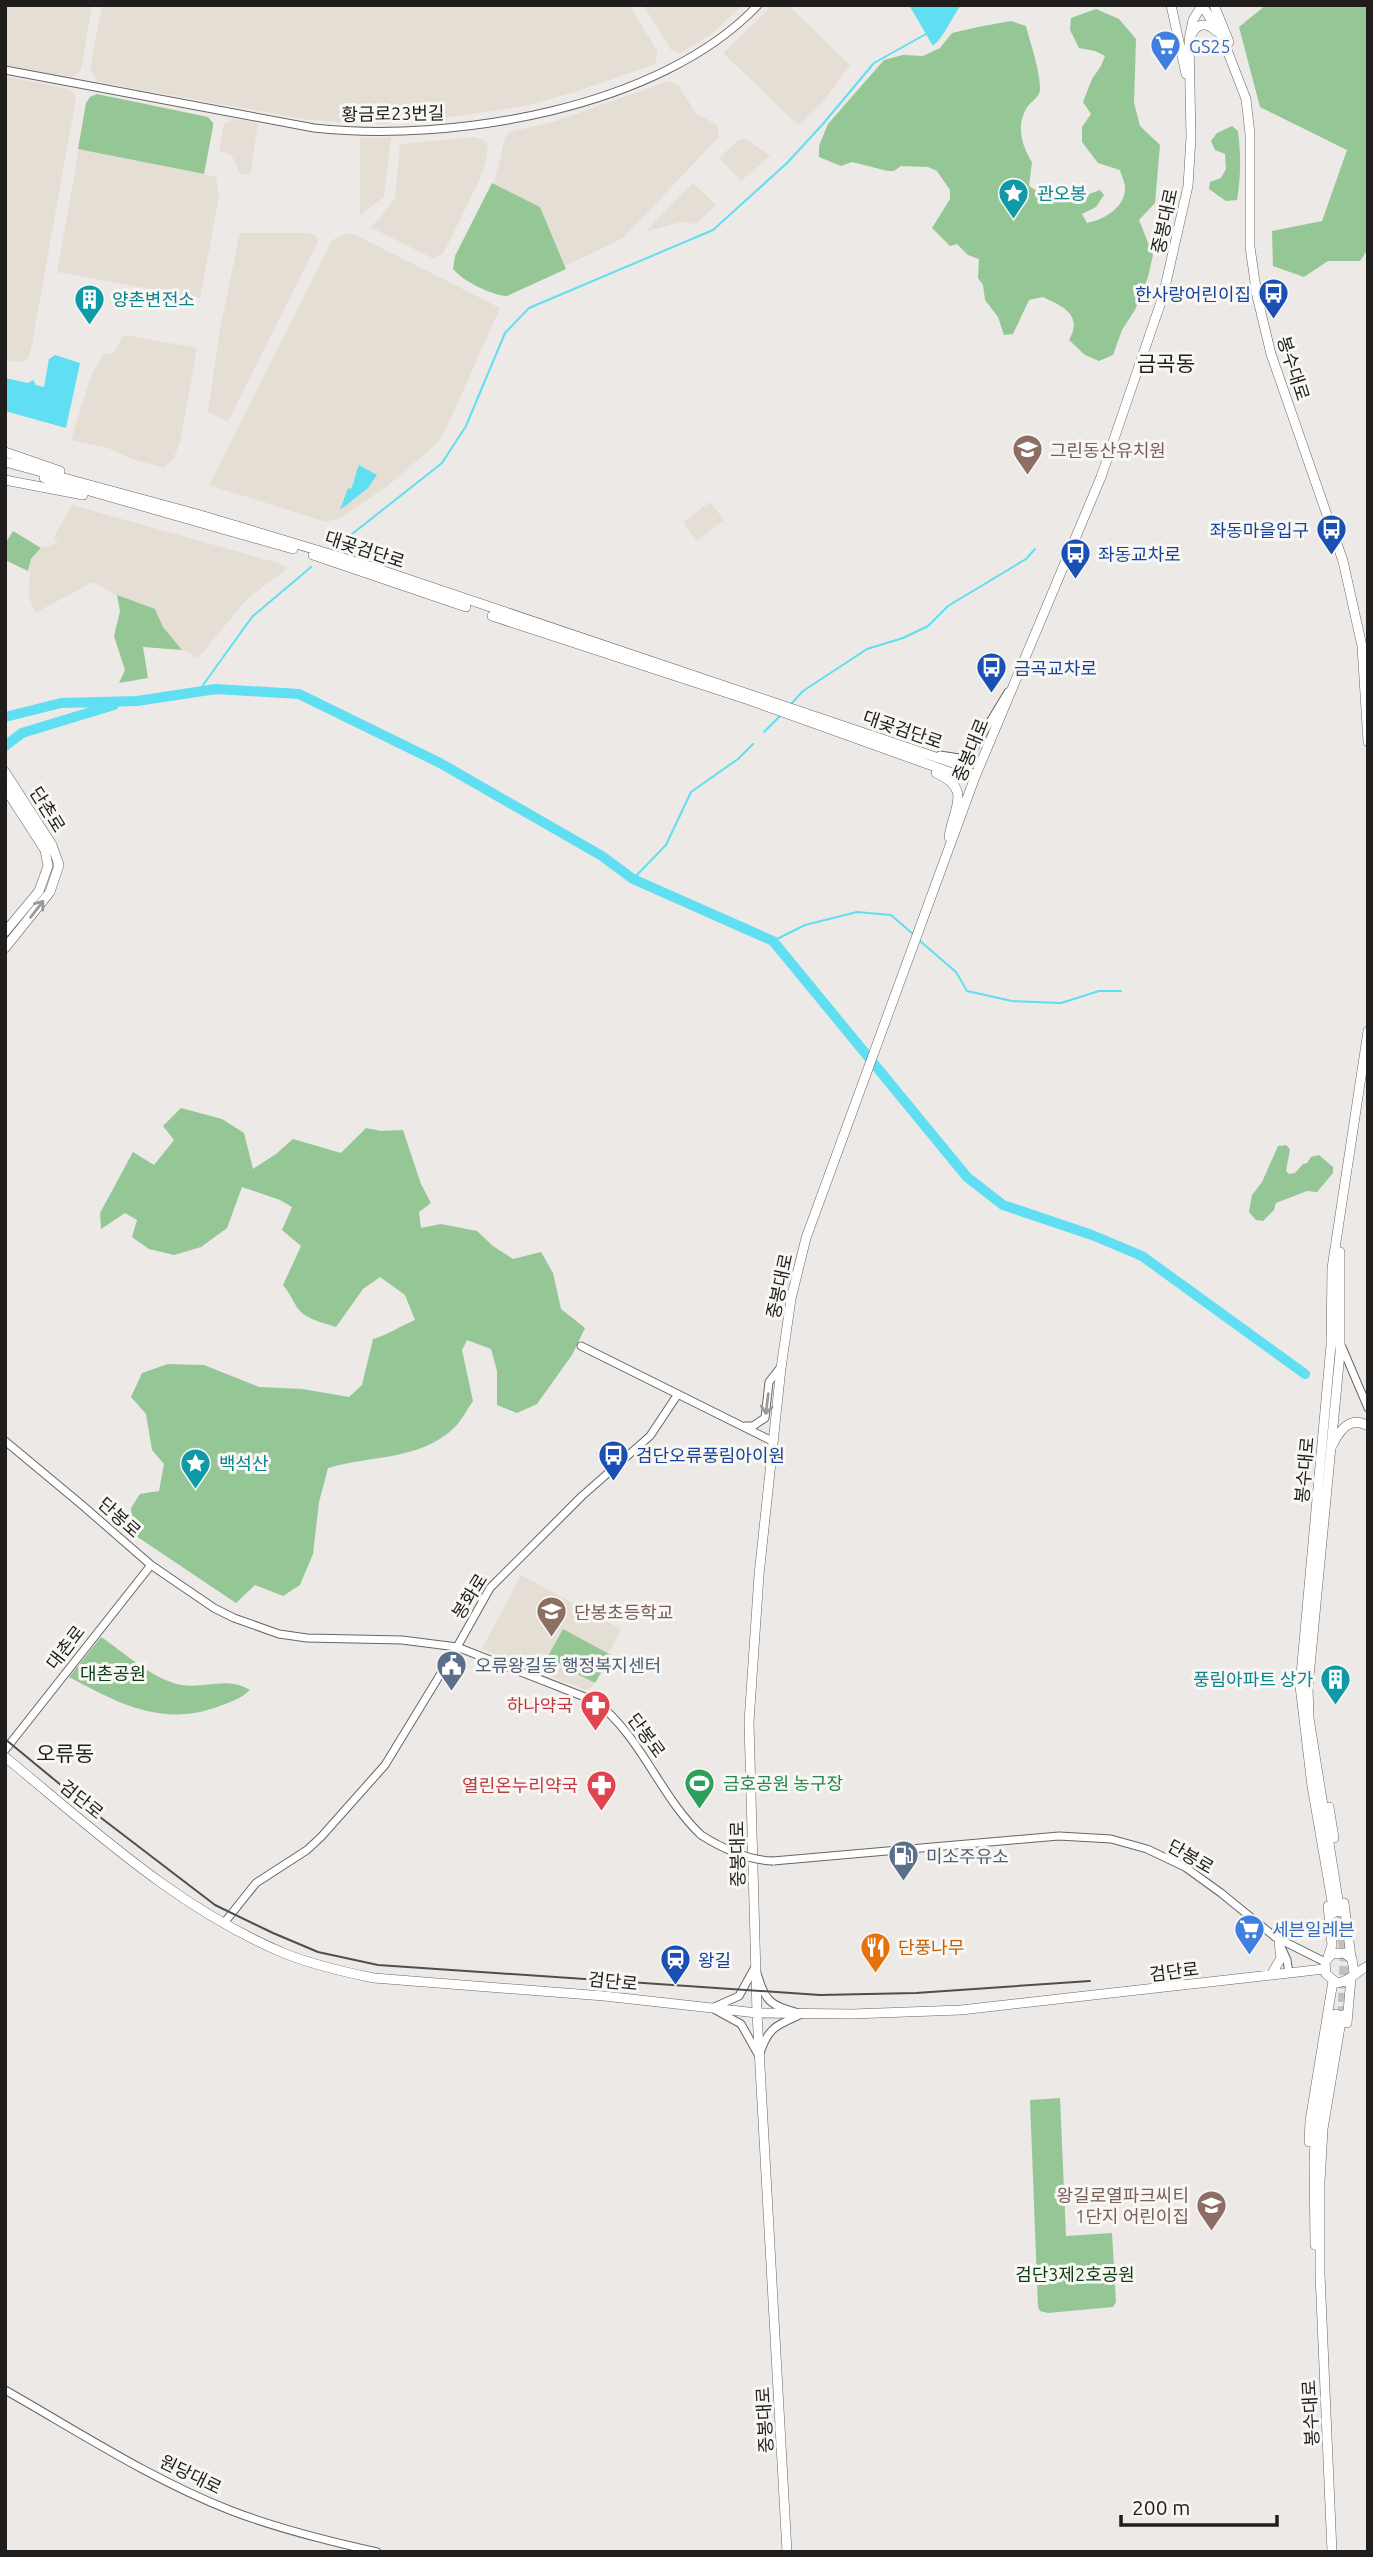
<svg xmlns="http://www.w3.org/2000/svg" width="1373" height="2557" viewBox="0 0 1373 2557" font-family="Ubuntu,'Noto Sans KR',sans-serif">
	<rect width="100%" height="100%" fill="#ece9e7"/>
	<path fill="#e5ded5" d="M5,5H92L81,70L71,78L5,65Z
		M102,5H629L658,52L655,64L575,92L525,106L436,119L383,124L310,120L98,82L90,69Z
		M643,5H743L710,35L681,53L671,50Z
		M773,5H788L850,65L820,105L798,125L723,53Z
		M5,76L68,89L72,91L76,98L32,344L29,358L20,362L5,360Z
		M669,81L678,85L696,113L717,125L719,137L623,238L565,266L540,207L494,184L505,137L510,132L556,121Z
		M234,119L258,123L250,175L240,174L233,158L229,154L219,151L224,124Z
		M391,137L384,197L360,215V138Z
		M474,137L484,140L488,144L486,162L479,181L443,254L432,258L370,227L379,219L395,198L400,144Z
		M746,139L770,156L741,181L719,158L738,140Z
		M79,149L216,177L219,197L200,298L57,272Z
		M693,183L716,205L707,214L695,224L682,222L646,231Z
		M240,233H309L316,236L318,242L228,422L208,412L220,329Z
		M346,234H354L500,308L444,433L435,445L390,484L341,518L326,522L209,485L329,246L334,239Z
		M125,335L197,348L180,443L173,459L164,468L132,459L108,448L71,440L91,376L103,354L114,353L121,339Z
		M710,502L724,520L697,541L683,522Z
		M72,505L278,563L288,568L247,599L198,658L181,649L163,627L154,609L115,595L93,582L35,613L29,596L30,562L43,547L58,543L54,537Z
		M521,1575L621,1629L591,1688L586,1690L482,1649Z"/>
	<path fill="#95c696" d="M1266,5H1368V249L1360,261H1328L1304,277L1273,266L1272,231L1322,221L1347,150L1260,107L1239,27Z
		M1096,9L1119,19L1136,39L1134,103L1140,126L1160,145L1155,203L1139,220L1153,255L1148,277L1135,310L1122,330L1113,355L1099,361L1085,355L1069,340C1083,315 1064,307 1043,297L1029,300L1013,334L1004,335L998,317L985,300L983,285L978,278L979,259L968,255L957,244L950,246L932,228L950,199V190L937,171L928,167L901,166L894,171H888L852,162L841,166L819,157V146L828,124L884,60L903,55L923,56L940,48L952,33L978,27L1011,21L1026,26C1031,46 1039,67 1040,87C1041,98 1030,101 1026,109C1016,127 1022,146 1032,162L1029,186C1056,205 1070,202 1100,190L1104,195L1096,207L1082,214L1087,223C1104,220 1126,207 1125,187C1125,182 1121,175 1120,170L1098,163L1082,142V127L1091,114L1083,102L1092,79L1101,66L1105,56L1095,51L1079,48L1070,30L1071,18Z
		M97,94L208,117L213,123V127L204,174L78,149L86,103L90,97Z
		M1232,126L1238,131C1241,154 1241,177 1237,200L1226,201L1209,189L1210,182L1221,178L1226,169L1225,154L1215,150L1211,141L1217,133Z
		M492,183L540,207L566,269L507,296C491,295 463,281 453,269L455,256Z
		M13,531L41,548L31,559L28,571L5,560V544Z
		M117,595L155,609L163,627L182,650L143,647L148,678L119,683L125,670L114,636L120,611Z
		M181,1108L222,1119L244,1133L253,1169L276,1154L293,1139L341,1153L366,1128L381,1131L403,1130L421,1184L431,1203L419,1212L421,1228L441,1224L477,1231L493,1246L513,1259L541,1252L553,1273L561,1309L585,1328L572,1355L537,1404L517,1413L497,1405V1371L491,1349L467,1340L462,1350L473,1401C467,1409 462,1420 455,1427C420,1461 371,1455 328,1468L319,1502L313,1554L300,1585L283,1596L255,1585L236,1603L133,1534L131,1508L140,1494L159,1491L164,1464L152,1450L146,1414L131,1397L142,1373L168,1364L204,1365L259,1387L302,1389L349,1397L362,1385L373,1339C388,1335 400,1326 415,1320L405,1295L380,1277L363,1289L336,1327C324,1323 308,1320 299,1310C293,1302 290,1293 283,1285L301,1246L282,1230L292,1207L280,1200L242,1187L227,1228L201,1247L174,1255L149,1249L132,1237L137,1220L125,1213L101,1229L100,1213L133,1152L154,1165L174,1140L163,1126Z
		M1286,1145L1290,1149L1286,1171L1289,1174L1295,1173L1303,1164L1307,1163L1311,1157L1319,1155L1333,1167V1173L1317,1192L1307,1191L1276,1203L1274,1210L1263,1221L1256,1220L1249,1212L1252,1195L1262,1182L1278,1146Z
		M563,1629L611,1655L595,1683L547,1658Z
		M101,1637C125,1653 152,1679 181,1685C206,1689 226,1676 250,1690C241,1699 230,1702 217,1707C161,1727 118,1703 69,1677Z
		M1060,2098L1066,2236L1112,2233L1116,2302L1113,2307L1048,2313L1040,2311L1038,2307L1030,2100Z"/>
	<path fill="#5fdff1" d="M909,5H961C951,19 945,35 933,46Z
		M55,355L80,363L66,428L5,411V378L28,383L33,380L36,385L44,387L49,359Z
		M359,465L377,475L368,488L340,510L348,488L351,489C355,481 355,474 359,465Z"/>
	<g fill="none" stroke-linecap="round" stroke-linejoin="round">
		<path stroke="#5fdff1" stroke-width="2" d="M333,549L442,463L466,426L505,333L529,308L713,230L787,163L822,125L874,63L926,34
			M198,692L252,617L311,567
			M791,704L803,691L867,649L903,638L928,626L948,606L1026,559L1035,549
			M764,732L780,716
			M633,879L666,845L691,792L738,759L753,744
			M773,941L805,925L857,912L891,915L913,934
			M920,941L956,972L967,991L1012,1001L1061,1003L1099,991H1121"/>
		<path stroke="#5fdff1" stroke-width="10" d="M5,717L61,703L137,701L216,689L299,694L440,763L602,856L633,879L773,941L967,1177L1003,1205L1092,1235L1142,1256L1305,1374
			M5,746L22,733L114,705"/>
		<path stroke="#c3c0bf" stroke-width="9" stroke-dasharray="9 4.5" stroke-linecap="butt" d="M1340,1912L1344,1961L1342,2015"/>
		<defs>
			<path id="minor" d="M5,70L314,128C451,143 660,109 758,5
				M940,755L959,758L970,755L1008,692
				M581,1346L772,1441
				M1342,1347L1368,1408
				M746,1426H753L765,1418L769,1382L780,1368
				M5,1441L82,1505L151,1565L214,1608L234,1618L279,1634L307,1638L402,1640L457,1647L595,1701C642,1737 659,1795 701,1835
				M5,1750L151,1565
				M773,1861L1059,1836L1111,1839L1147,1849L1185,1867L1221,1893L1275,1937L1325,1962
				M224,1923L256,1883L307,1850L321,1837L385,1765L457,1647L490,1588L582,1496L650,1436L678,1394
				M1281,1947L1287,1960L1289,1973
				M755,1967C766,2002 766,2004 802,2014C775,2026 768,2027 759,2056L741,2024L712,2008L739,1996Z
				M5,2390C79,2432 152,2480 232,2511C279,2529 328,2541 377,2552"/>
			<path id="major" d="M1171,5L1186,74
				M1202,5L1222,37L1246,99L1250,134V247L1257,296L1271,354L1343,561L1362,646L1368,742
				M1214,5L1229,42
				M1192,34C1197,23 1207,22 1216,31
				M5,452L60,471
				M5,462L197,514L363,564L962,766L975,777
				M44,478L293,549
				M5,480L83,495
				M313,555L466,607
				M492,616L749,700L958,775L973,777
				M5,772L52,845L59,865L50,892L5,948
				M936,773C973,789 953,808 949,837
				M5,788L45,850L48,866L39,891L5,932
				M1340,1252V1353L1308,1687L1309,1718L1340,1912
				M1332,1446C1339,1431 1350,1415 1368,1426
				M5,1757C93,1829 179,1910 286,1954C314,1965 344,1972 374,1978L604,1996L757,2013L852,2014L961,2010L1324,1969
				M1329,1807L1334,1838
				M1344,1903L1351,1957
				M1328,1906L1332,1945L1328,1957
				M1334,1913L1312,1786L1300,1686L1331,1345L1332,1268L1368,1031
				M1354,1973L1352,1959L1344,1953L1332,1954L1325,1962L1326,1974L1337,1983C1349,1982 1357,1971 1368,1966
				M1271,1975L1281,1958L1279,1943
				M1347,2023L1351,1978
				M1309,2142L1310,2121L1333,1981
				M1315,2245L1314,2160L1316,2128L1336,2014
				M787,2552L757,2013L749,1722L759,1575L781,1368L791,1299L806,1238L975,777L1101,477L1163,296L1188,186L1191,137L1189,40L1193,20L1202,5
				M1332,2552L1320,2274V2182L1323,2129L1342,2015"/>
		</defs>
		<use href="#minor" stroke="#686664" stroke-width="9"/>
		<use href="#major" stroke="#686664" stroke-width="10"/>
		<use href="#minor" stroke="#fff" stroke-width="7"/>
		<use href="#major" stroke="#fff" stroke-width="9"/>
		<path stroke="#504e4d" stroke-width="2" d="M5,1739L96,1814L215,1905L273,1933L318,1952L378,1965L820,1995L916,1993L1090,1981"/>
		<defs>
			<path id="minor-bridge" d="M701,1835C723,1849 747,1860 773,1861"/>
		</defs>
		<use href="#minor-bridge" stroke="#686664" stroke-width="9" stroke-linecap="butt"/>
		<use href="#minor-bridge" stroke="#fff" stroke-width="7"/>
	</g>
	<defs><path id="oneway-shaft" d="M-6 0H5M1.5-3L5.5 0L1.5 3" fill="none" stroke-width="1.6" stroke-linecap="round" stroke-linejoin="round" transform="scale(1.75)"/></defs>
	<g stroke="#9a9a99">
		<use href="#oneway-shaft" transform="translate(37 909) rotate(-52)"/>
		<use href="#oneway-shaft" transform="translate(767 1404) rotate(97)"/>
	</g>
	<defs>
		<symbol id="supermarket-pin" viewBox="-11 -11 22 30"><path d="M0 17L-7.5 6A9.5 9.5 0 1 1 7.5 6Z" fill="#3f7fe0" stroke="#f9f7f4"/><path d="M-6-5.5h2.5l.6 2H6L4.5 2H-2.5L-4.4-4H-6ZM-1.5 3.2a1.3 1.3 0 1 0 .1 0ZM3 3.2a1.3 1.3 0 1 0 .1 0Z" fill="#fff"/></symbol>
		<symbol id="sight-pin" viewBox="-11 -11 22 30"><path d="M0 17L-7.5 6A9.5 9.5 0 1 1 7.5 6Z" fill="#0f9aa8" stroke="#f9f7f4"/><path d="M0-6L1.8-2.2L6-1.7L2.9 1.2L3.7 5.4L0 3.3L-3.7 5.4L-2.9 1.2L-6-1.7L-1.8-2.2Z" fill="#fff"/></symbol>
		<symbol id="bus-pin" viewBox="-11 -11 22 30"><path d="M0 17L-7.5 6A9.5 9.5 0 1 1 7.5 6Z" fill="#1a4fb4" stroke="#f9f7f4"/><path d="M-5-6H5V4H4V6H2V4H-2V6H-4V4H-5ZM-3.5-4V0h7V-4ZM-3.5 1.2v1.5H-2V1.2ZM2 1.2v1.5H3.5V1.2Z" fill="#fff"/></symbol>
		<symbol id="building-pin" viewBox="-11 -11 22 30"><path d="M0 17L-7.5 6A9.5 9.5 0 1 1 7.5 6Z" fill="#0f9aa8" stroke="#f9f7f4"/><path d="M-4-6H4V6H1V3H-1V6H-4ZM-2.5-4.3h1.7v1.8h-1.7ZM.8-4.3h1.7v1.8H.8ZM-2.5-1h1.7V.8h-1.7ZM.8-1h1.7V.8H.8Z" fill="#fff"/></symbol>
		<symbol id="school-pin" viewBox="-11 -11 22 30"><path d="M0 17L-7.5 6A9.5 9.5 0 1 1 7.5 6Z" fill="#8d6e63" stroke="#f9f7f4"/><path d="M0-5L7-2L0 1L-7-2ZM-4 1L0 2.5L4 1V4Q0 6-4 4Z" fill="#fff"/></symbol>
		<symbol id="civic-pin" viewBox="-11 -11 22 30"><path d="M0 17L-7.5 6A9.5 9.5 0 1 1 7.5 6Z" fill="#5c6f8a" stroke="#f9f7f4"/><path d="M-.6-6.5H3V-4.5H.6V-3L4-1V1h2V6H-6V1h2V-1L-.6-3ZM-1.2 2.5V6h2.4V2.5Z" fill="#fff"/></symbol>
		<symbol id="pharmacy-pin" viewBox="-11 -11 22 30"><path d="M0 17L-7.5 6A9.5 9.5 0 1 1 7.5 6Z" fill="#e0444e" stroke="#f9f7f4"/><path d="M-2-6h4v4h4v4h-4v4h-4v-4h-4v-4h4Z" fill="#fff"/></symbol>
		<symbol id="stadium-pin" viewBox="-11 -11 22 30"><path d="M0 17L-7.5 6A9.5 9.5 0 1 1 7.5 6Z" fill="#2e9e5b" stroke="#f9f7f4"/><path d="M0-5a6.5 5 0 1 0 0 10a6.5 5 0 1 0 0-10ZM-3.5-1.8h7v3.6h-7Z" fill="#fff"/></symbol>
		<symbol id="fuel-pin" viewBox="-11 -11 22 30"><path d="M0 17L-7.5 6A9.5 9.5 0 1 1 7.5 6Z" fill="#5c6f8a" stroke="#f9f7f4"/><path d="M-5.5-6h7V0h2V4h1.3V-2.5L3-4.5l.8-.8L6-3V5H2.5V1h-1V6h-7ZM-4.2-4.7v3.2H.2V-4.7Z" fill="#fff"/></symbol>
		<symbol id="restaurant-pin" viewBox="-11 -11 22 30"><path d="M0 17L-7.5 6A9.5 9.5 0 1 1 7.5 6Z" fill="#e8710a" stroke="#f9f7f4"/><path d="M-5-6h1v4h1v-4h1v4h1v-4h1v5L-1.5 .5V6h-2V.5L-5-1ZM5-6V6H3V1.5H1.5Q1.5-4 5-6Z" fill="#fff"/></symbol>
		<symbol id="station-pin" viewBox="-11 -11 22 30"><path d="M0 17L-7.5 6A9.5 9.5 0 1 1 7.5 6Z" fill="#1a4fb4" stroke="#f9f7f4"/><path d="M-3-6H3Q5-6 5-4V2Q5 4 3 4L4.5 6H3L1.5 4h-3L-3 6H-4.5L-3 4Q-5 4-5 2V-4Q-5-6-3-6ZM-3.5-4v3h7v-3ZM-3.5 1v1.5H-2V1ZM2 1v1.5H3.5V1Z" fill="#fff"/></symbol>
	</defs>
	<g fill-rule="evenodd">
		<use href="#supermarket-pin" x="1148" y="28" width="35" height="47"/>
		<use href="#sight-pin" x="996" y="176" width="35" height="47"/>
		<use href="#bus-pin" x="1256" y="276" width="35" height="47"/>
		<use href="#building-pin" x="72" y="282" width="35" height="47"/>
		<use href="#school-pin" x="1010" y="432" width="35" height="47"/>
		<use href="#bus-pin" x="1314" y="512" width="35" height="47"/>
		<use href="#bus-pin" x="1058" y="536" width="35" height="47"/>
		<use href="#bus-pin" x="974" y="650" width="35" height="47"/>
		<use href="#bus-pin" x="596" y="1438" width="35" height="47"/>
		<use href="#sight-pin" x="178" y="1446" width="35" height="47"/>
		<use href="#school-pin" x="534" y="1594" width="35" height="47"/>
		<use href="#civic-pin" x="434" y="1648" width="35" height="47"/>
		<use href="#building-pin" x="1318" y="1662" width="35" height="47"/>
		<use href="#pharmacy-pin" x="578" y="1688" width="35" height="47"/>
		<use href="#stadium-pin" x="682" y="1766" width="35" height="47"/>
		<use href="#pharmacy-pin" x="584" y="1768" width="35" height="47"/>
		<use href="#fuel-pin" x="886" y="1838" width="35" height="47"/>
		<use href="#supermarket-pin" x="1232" y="1912" width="35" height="47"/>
		<use href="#restaurant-pin" x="858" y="1930" width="35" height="47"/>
		<use href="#station-pin" x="658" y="1942" width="35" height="47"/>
		<use href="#school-pin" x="1194" y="2188" width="35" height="47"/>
	</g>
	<g text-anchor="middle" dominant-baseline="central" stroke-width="6" stroke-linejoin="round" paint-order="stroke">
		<g font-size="18" fill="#366cbe" stroke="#f9f7f4" text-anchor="start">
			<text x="1189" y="46">GS25</text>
			<text x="1272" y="1929">세븐일레븐</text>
		</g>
		<g font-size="18" fill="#1f1e1d" stroke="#f9f7f4">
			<text transform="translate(393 113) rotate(-1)">황금로23번길</text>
			<text transform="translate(1164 221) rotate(-78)">중봉대로</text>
			<text transform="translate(1294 368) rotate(72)">봉수대로</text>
			<text transform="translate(365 549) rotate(18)">대곶검단로</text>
			<text transform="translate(903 729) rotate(19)">대곶검단로</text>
			<text transform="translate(970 750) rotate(-68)">중봉대로</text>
			<text transform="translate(48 809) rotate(58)">단촌로</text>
			<text transform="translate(779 1286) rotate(-78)">중봉대로</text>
			<text transform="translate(1304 1470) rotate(-85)">봉수대로</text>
			<text transform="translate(120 1517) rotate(42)">단봉로</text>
			<text transform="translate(469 1596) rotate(-58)">봉화로</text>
			<text transform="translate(65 1647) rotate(-52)">대촌로</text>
			<text transform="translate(647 1735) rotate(54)">단봉로</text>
			<text transform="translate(82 1799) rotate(39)">검단로</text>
			<text transform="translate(737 1854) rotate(-91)">중봉대로</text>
			<text transform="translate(1191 1856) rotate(30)">단봉로</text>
			<text transform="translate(1174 1971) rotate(-7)">검단로</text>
			<text transform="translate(613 1981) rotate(6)">검단로</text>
			<text transform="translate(1310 2413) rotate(-93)">봉수대로</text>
			<text transform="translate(764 2420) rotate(-93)">중봉대로</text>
			<text transform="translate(191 2474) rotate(26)">원당대로</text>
		</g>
		<g font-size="18" fill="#0d838f" stroke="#f9f7f4" text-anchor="start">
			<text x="1037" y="193">관오봉</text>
			<text x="112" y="299">양촌변전소</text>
			<text x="219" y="1463">백석산</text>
			<text x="1313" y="1679" text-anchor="end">풍림아파트 상가</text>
		</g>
		<g font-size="18" fill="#164399" stroke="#f9f7f4" text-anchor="start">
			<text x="1251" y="294" text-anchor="end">한사랑어린이집</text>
			<text x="1309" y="530" text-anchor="end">좌동마을입구</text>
			<text x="1098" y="554">좌동교차로</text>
			<text x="1014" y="668">금곡교차로</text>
			<text x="636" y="1455">검단오류풍림아이원</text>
			<text x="698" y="1960">왕길</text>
		</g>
		<g font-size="18" fill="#785e54" stroke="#f9f7f4" text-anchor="start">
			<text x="1050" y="450">그린동산유치원</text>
			<text x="574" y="1612">단봉초등학교</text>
			<text x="1189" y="2195" text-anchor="end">왕길로열파크씨티<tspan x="1189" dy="21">1단지 어린이집</tspan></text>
		</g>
		<g font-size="18" fill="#4e5e75" stroke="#f9f7f4" text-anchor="start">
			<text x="475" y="1665">오류왕길동 행정복지센터</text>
			<text x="926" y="1856">미소주유소</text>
		</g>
		<g font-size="18" fill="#0b3c12" stroke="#f9f7f4">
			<text x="113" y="1673">대촌공원</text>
			<text x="1075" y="2274">검단3제2호공원</text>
		</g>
		<g font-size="18" fill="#be3a42" stroke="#f9f7f4" text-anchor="end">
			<text x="573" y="1705">하나약국</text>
			<text x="578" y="1785">열린온누리약국</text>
		</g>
		<g font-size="18" fill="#27864d" stroke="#f9f7f4" text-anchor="start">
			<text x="723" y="1783">금호공원 농구장</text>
		</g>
		<g font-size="18" fill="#c56008" stroke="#f9f7f4" text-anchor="start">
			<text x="898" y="1947">단풍나무</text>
		</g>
		<g font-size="21" fill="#1f1e1d" stroke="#f9f7f4">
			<text x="1166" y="363">금곡동</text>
			<text x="65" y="1753">오류동</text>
		</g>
	</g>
	<rect width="1373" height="2557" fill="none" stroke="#1f1e1d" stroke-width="14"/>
	<path d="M1121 2515v10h156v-10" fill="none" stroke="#1f1e1d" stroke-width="3.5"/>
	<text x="1132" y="2515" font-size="21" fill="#1f1e1d" stroke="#f9f7f4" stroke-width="5" paint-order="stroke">200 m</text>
</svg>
